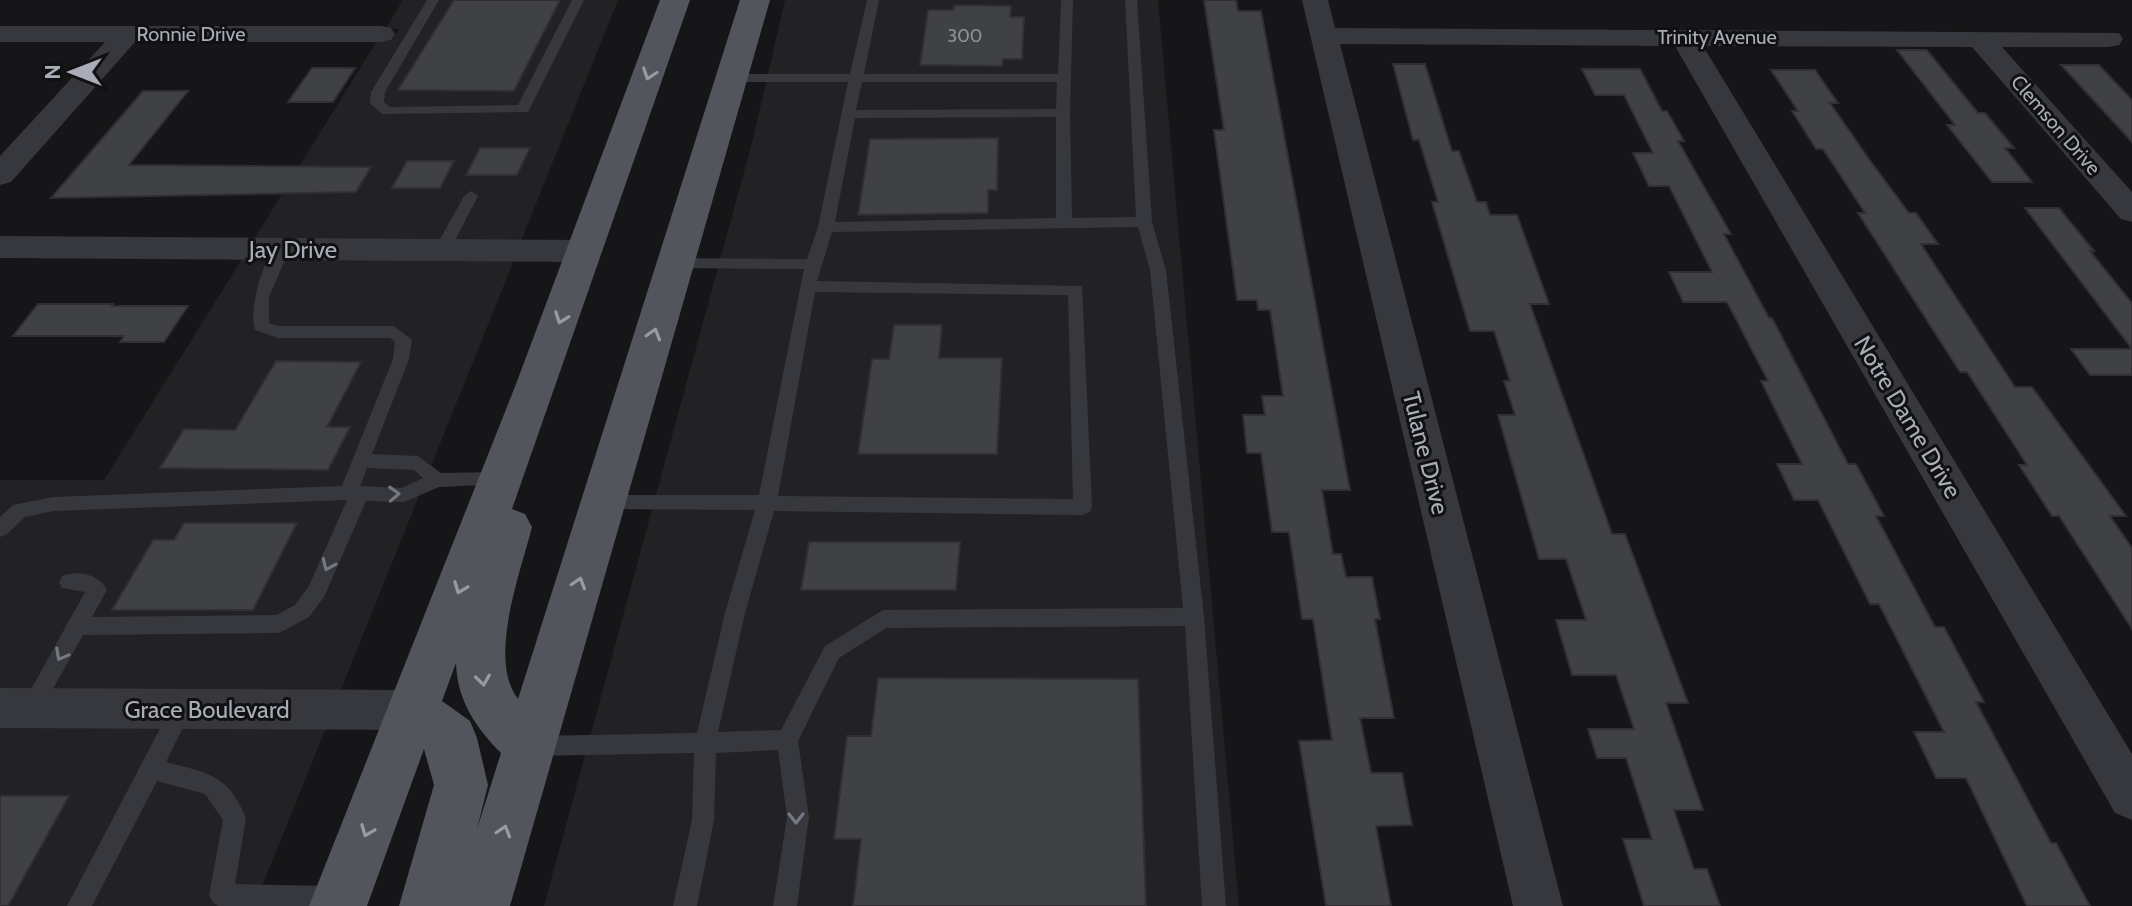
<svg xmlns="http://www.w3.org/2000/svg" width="2132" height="906" viewBox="0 0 2132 906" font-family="Cabin,sans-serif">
	<rect width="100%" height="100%" fill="#161618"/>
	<path fill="#222225" d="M403,0H618L521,241L254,239L377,41H390L399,29L386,28Z
		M785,0H1158L1239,906H544L753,139Z
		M242,259L514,260L340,692L0,691V480H104Z
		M0,727L326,728L254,906H0Z"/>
	<path fill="#404145" stroke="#303034" stroke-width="2" d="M454,0H560L514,91L398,90Z
		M1204,0H1236L1238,11H1261L1350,490H1322L1333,554H1341L1346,577H1372L1380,619H1375L1394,718H1360L1371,773H1402L1412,825L1376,826L1391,906H1326L1299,741L1332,740L1313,619H1302L1289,532H1272L1261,453H1247L1243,415H1265L1262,396H1283L1270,310H1258L1257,300H1237L1214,130H1224Z
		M954,5L1011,6L1010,17H1024L1022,59H1003L1002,66L920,65L928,10H953Z
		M1897,50H1927L1978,113H1985L2014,148H2005L2032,182H1992L1947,125H1955Z
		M1393,64H1425L1452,151H1459L1477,202H1486L1490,215H1517L1549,304H1530L1612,534H1625L1688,703H1666L1703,810H1674L1694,869H1707L1720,906H1644L1623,839H1652L1626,758H1597L1588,729H1634L1616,675H1572L1556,620H1586L1566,559H1539L1498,415H1515L1504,381H1510L1494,331H1470L1432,202H1438L1419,140H1413Z
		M2061,65H2099L2132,100V142Z
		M312,68H355L333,102H288Z
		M1582,69H1640L1662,111H1667L1684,141H1678L1731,234H1724L1769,318H1772L1848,464H1856L1884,516H1876L1935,627H1944L1984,702H1976L2051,843H2056L2090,906H2027L1966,778H1936L1914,732H1944L1879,604H1870L1818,500H1794L1777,464H1802L1761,381H1768L1727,302H1683L1669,272H1712L1669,186H1649L1633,153H1653L1624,95H1595Z
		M1771,70H1815L1838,103H1830L1869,159L1909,213H1916L1938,244H1921L2015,387H2032L2126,516H2110L2132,548V629L2059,516H2052L2019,465H2027L1967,372H1960L1858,213H1865L1823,149H1816L1792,111H1798Z
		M143,91H188L129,165L371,167L356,192L51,198Z
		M998,138L997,190H988V213L858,215L870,139Z
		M480,148H530L517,175H466Z
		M407,161H454L440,188H392Z
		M2025,208H2059L2094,251H2090L2132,303V349Z
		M38,304H113L112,306H188L164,342H120L124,336H13Z
		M894,325H942L939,358H1002L997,454H858L872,359H889Z
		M2071,349H2132V375H2090Z
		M276,361L361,362L327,427H350L328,470L160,468L184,429L235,430Z
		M184,523H297L253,610H112L153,540H174Z
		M809,542H960L956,590H801Z
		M878,678L1138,679L1146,906H853L861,839H834L847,736H871Z
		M0,796H69L8,906H0Z"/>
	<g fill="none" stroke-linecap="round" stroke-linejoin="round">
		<path fill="#37383d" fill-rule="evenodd" d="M427,0H439L385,92L384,102L390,107L518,105L572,0H584L528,112L382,114L370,103L371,92Z
			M867,0H879L864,74H1058L1061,0H1073L1070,113L1072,218L1136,217L1125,0H1137L1152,222L1166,270L1204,617L1226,906H1202L1185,626L886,628L839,658L798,741L809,817L797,906H773L787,817L778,750L716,753L714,820L697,906H673L692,820L694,753L533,756L525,753L522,746L525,739L533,736L697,733L725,613L755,510L605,509L598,507L596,502L598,497L605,495H759L804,269L676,268L668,263L676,258L807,259L818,227L848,82H731L724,78L731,74H850ZM862,82H1057L1056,109L856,110ZM1056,117V218L835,222L855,118ZM1138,227L1150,270L1183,608L883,610L825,646L781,730L718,732L745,613L774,511L1083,515L1090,512L1092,507L1082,286L817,281L832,232ZM815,292L1068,295L1073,499L778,496Z
			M471,191L478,196L450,250L447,254H437L434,250L464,196Z
			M282,244L290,249L269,297V323L279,326H394L412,340L409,359L372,454L418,456L441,473L501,472L507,474L510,479L507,484L439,487L404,502L366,501L324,597L309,617L285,630L278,633L83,635L39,714L32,717L25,714L21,707L25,700L85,592L62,588L59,582L62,576C79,570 98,574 107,590L92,617L276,615L295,605L309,586L347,500L53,511L25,517L7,534L0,537V517L13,505L53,497L342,486L393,359L395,342L390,338H278L255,330C248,312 263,251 282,244ZM367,468L414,470L423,478L402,488L360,486Z
			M181,699L188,702L192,709L166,762C208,773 228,774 246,818L235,884L334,886L342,890L346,898L342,906H219L213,903L209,895L223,820L205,794L157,781L92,906H67L174,702Z"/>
		<path fill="#37383d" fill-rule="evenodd" d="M1302,0H1328L1335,28L2119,33L2123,39L2119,45L2109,47H2002L2132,192V222L2121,219L1972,47L1703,46L2132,754V820L2115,813L1675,46L1340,44L1563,906H1513Z
			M0,26H381L391,28L395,34L391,40L381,42H135L11,182L0,185V156L105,42H0Z
			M0,236L586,240L598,243L602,251L598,259L586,262L0,258Z
			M0,688L413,690L429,696L435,710L429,724L413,730L0,728Z"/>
		<path fill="#53555c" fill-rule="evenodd" d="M660,0H690L512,509L525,514L532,527C521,571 487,660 518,699L740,0H770L510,906H399L434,785L424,749L367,906H309L516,384ZM456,663C457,700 476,728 501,753L477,829L488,785L477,738L470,721L442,701Z"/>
	</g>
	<defs><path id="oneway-chevron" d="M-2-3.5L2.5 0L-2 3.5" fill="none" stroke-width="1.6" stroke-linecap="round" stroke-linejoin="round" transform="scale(2)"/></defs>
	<g stroke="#979ba6">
		<use href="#oneway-chevron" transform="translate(649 74) rotate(109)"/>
		<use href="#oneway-chevron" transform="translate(561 318) rotate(110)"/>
		<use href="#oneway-chevron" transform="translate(654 334) rotate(-73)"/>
		<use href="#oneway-chevron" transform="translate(579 583) rotate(-73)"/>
		<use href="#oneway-chevron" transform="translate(460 588) rotate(111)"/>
		<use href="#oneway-chevron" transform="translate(483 680) rotate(82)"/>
		<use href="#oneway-chevron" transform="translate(367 831) rotate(111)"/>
		<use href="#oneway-chevron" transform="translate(504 831) rotate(-73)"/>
	</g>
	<g stroke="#757881">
		<use href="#oneway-chevron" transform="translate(394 494) rotate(-2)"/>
		<use href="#oneway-chevron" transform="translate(328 565) rotate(114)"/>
		<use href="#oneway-chevron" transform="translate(61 655) rotate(119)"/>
		<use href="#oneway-chevron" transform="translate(796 818) rotate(90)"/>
	</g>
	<g text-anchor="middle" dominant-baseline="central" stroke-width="6" stroke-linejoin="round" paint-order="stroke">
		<g font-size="18" fill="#8e929b">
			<text x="965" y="36">300</text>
		</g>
		<g font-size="20" fill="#a8adb8" stroke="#111113">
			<text x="191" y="34">Ronnie Drive</text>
			<text x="1717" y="37">Trinity Avenue</text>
			<text transform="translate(2056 125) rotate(49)">Clemson Drive</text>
		</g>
		<g font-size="24" fill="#a8adb8" stroke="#111113">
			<text x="293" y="249">Jay Drive</text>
			<text transform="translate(1908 417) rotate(59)">Notre Dame Drive</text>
			<text transform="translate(1426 453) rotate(76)">Tulane Drive</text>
			<text x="207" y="709">Grace Boulevard</text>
		</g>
	</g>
	<g transform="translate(72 72) rotate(270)" stroke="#111113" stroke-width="6" paint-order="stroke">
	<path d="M0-6L14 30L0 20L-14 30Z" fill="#a8adb8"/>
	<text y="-12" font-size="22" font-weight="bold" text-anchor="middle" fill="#a8adb8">N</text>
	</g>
</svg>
